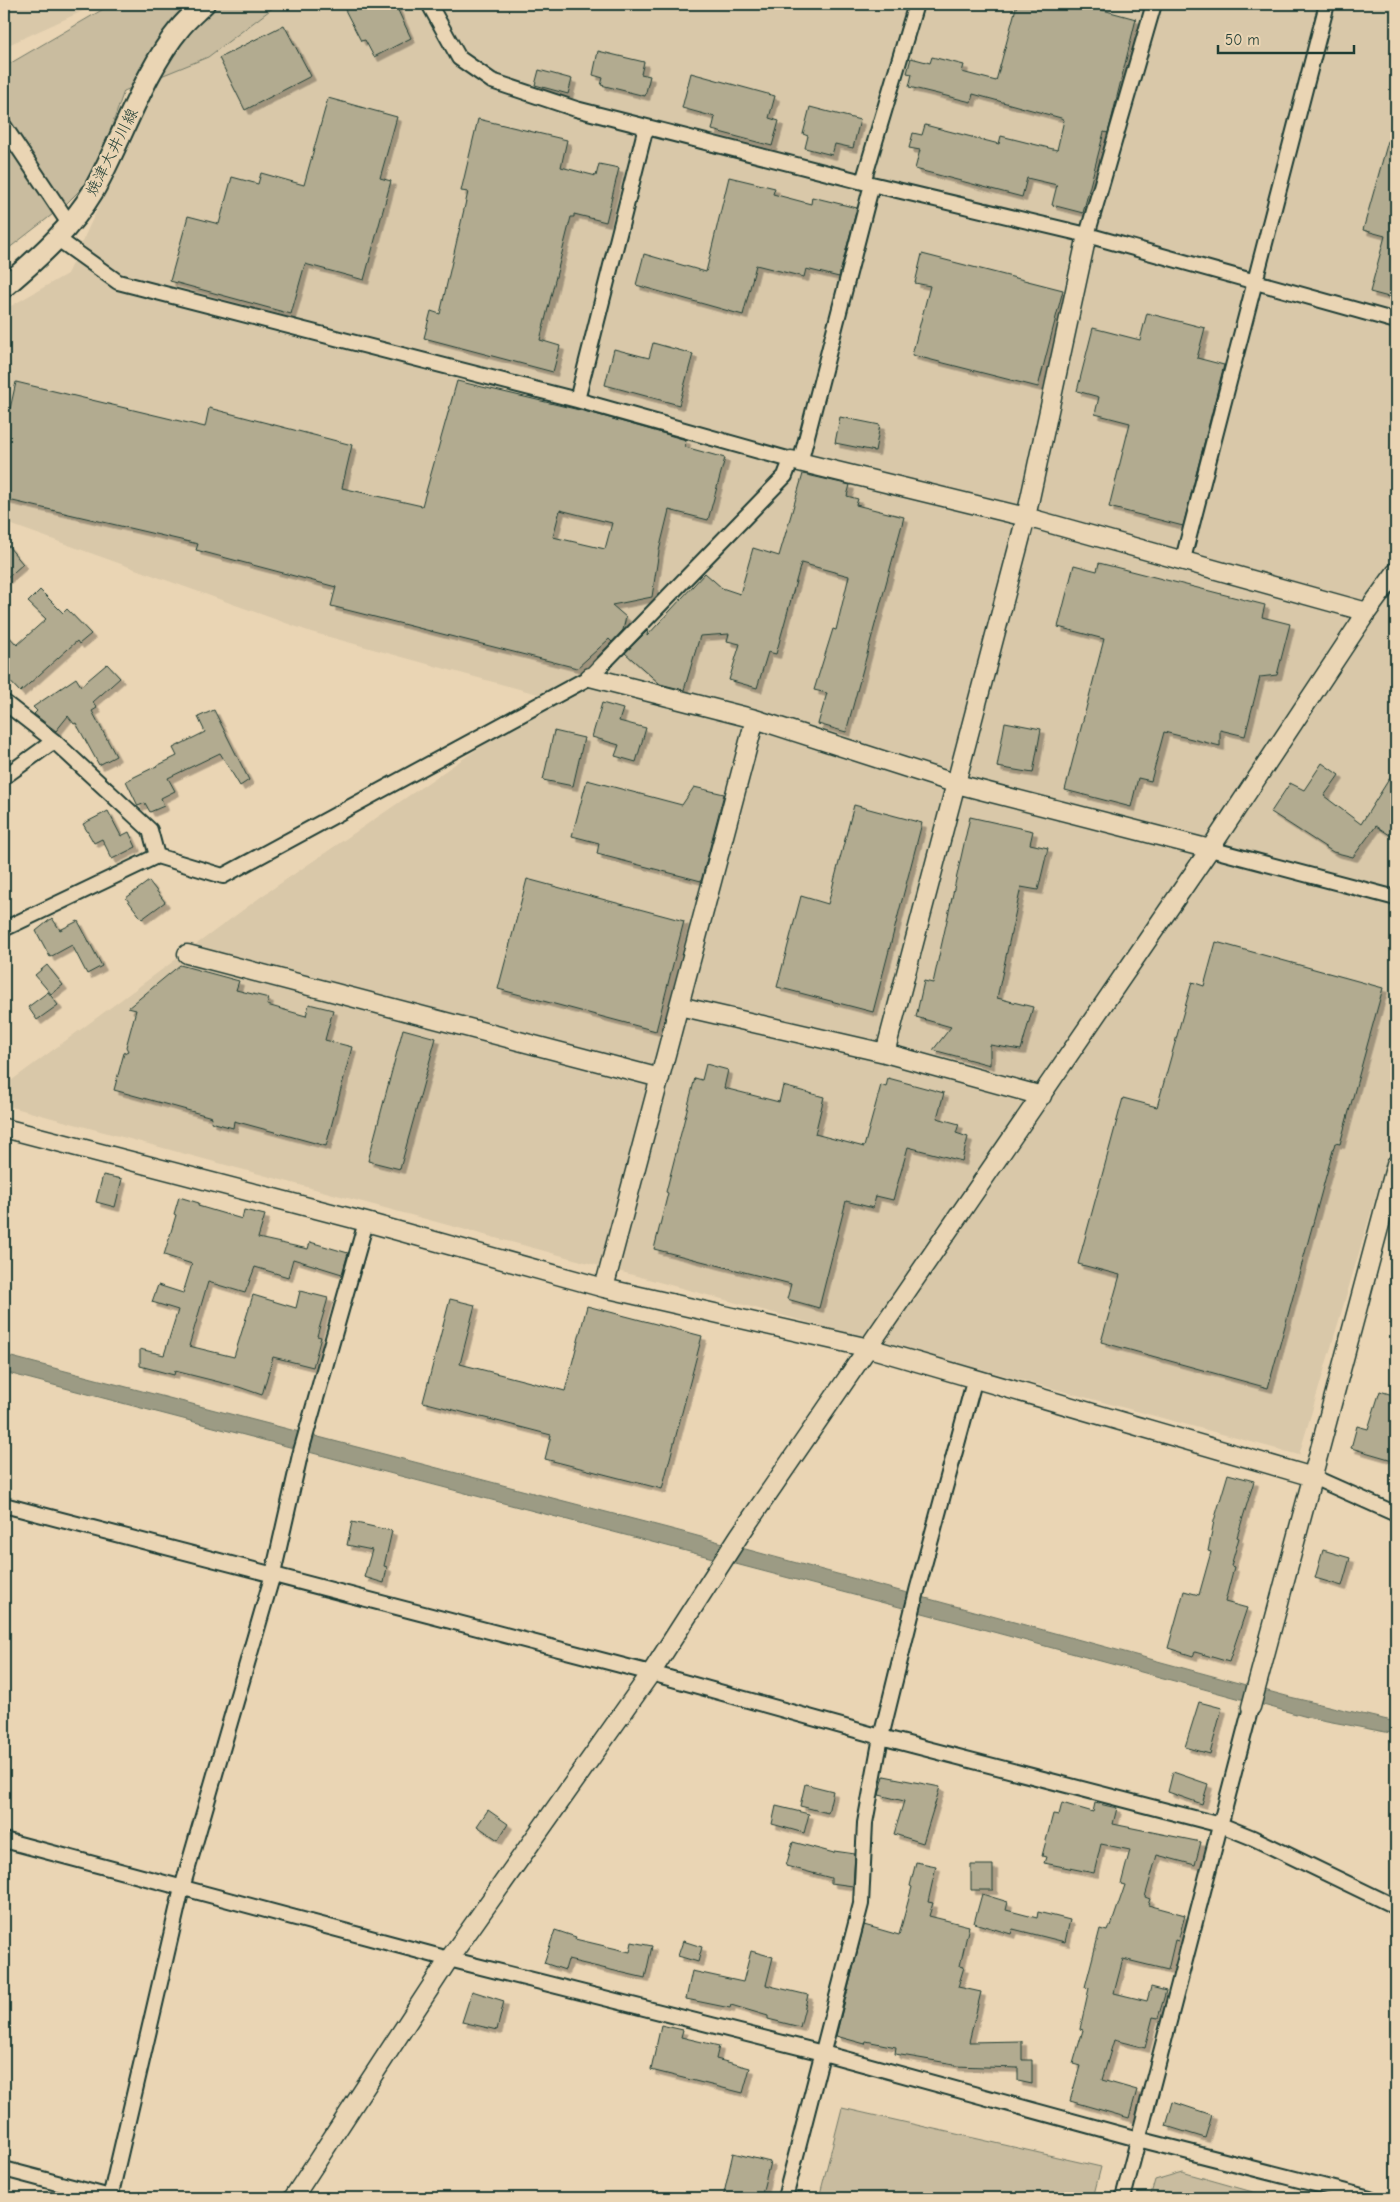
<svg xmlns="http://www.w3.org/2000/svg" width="1400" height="2202" viewBox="0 0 1400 2202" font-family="'Comic Neue','Klee One',sans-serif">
	<defs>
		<filter id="shadow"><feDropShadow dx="4.5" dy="4.5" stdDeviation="0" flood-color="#0004"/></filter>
	</defs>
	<rect width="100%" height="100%" fill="#ead5b4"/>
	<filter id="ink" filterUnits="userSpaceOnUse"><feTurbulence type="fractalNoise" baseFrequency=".02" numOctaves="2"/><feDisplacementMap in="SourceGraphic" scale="10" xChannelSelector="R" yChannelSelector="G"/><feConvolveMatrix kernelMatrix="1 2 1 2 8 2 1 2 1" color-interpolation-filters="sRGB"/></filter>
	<g filter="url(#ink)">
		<path fill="#d9c8a9" d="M4,4H98L4,47Z
			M241,4H1396V1128L1299,1455L4,1105V1086L262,896L552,698L311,632L4,522V310L67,274L169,56Z"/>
		<path fill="#c9bc9f" stroke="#747c6a" d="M112,4H278L208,57L124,91L95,175L66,204L4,252V67Z
			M842,2108L1101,2167L1093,2198H819Z
			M1182,2172L1274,2198H1150L1155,2180Z"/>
		<path fill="#9c9b84" stroke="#6a7564" d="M4,1355L679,1531L1290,1697L1396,1722V1734L1311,1718L949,1620L4,1372Z"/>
		<path fill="#b2ab90" stroke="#1f3d34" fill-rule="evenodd" filter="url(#shadow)" d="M342,4H395L411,38L374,57L365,40L361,41Z
			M1017,4H1089L1088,6L1136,19L1113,113L1108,133L1104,132L1083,213L1052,205L1057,185L1027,178L1022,197L915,169L920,150L909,148L913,133L922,135L925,125L999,144L1001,136L1057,150L1064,120L1061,118L973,94L971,102L909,87L912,74L907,73L911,58L930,63L932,57L964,65L962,72L996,81Z
			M284,25L311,76L245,110L219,58Z
			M598,51L644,62L641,74L650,76L645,96L601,85L603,78L593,75Z
			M539,70L572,79L568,94L535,85Z
			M691,73L775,96L769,118L779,121L772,146L712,130L715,117L682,108Z
			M328,98L397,117L380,178L391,181L364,280L305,264L291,314L170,281L188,216L219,224L232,177L258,184L261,173L304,185Z
			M810,107L860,120L853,148L835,144L832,155L805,148L808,136L803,134Z
			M478,119L567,140L561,167L596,176L599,164L619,168L606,222L574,214V217H571L540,340L560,346L553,372L424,338L431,311L440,314L468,192L461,191Z
			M1392,127L1396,128V299L1370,292L1385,236L1363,230Z
			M729,177L775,188L773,194L811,204L812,197L857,208L839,277L806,269L804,277L756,265L743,315L636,285L644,254L706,272Z
			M922,254L1063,290L1038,387L912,355L930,286L915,283Z
			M1147,313L1205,328L1197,358L1224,365L1183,526L1109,507L1130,423L1095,414L1099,397L1077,391L1093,328L1140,340Z
			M653,343L693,354L679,405L605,385L614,349L649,358Z
			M457,381L592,413L686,440L685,447L725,458L708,520L669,510L659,551L652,597L612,605L626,617L623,630L612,642L609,639L577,668L331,606L336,587L196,550L198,544L4,499V436L16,382L205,427L209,408L352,445L342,488L422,506ZM560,510L612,523L605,549L553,537Z
			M840,417L880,425L875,451L835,443Z
			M803,474L850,485L847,496L858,499L856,505L904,517L846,732L818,724L827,693L814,690L833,629L836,630L849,576L801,563L776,654L768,652L757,688L729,680L740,644L727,641L729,634L700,636L684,690L660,684L625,653L648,630L647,636L705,573L722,588L740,594L753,548L779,556Z
			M4,541L23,564L4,581Z
			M1099,563L1265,605L1262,617L1290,624L1277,675L1260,677L1245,736L1220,730V746L1164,732L1151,781L1138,778L1131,807L1065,790L1104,639L1058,627L1074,565L1097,571Z
			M40,590L63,613L67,609L91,634L79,644L77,641L20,692L4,675V631L17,645L46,619L28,602Z
			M107,664L120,678L93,702L97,708L92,711L116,756L99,765L76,723L74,724L68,716L56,731L34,714L37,711L33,707L76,678L81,686Z
			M602,703L623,709L619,721L646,728L636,762L615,756L619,745L592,737Z
			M214,710L249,780L240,786L220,753L168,778L175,791L161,798L164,806L150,812L145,803L138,806L126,781L177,756L173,748L205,732L198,717Z
			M1005,722L1041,729L1033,773L997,767Z
			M554,731L584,738L573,786L543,780Z
			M1322,763L1339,775L1324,796L1361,824L1396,768V839L1376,826L1353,857L1333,852L1271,812L1290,783L1304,790Z
			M587,780L682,805L694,787L724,794L701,881L597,854L599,843L572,836Z
			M854,805L922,823L873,1012L777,987L801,896L828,904Z
			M108,811L121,836L129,832L136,847L112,859L102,839L94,843L83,824Z
			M970,817L1033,831L1030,844L1048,848L1038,890L1021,887L997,998L1033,1007L1021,1050L990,1045V1065L933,1050L951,1027L916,1017L924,981L933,983Z
			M527,879L684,921L656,1031L498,989Z
			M149,881L165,902L142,919L126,898Z
			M52,918L60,930L78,921L102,966L87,974L72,945L50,957L36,931Z
			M1216,942L1383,988L1340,1144L1335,1143L1268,1388L1101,1342L1120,1275L1078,1264L1123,1098L1157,1107L1192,982L1204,986Z
			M47,965L63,985L51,994L35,975Z
			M180,965L239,981L236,990L269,998L267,1005L306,1016L309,1004L333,1010L325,1040L352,1047L326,1146L234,1121L233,1128L211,1122L212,1117L114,1090L124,1053L128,1051L126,1047L136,1010L128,1008Z
			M48,992L58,1005L37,1020L28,1007Z
			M403,1029L436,1038L400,1169L368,1161Z
			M706,1064L728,1070L724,1088L779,1102L783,1086L824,1097L815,1134L864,1147L881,1085L886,1087L888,1078L944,1093L937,1118L959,1124L956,1133L968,1137L962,1161L908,1147L893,1200L876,1196L873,1208L846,1201L819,1308L787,1299L791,1284L654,1249L668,1193L666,1192L695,1078L702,1080Z
			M103,1175L122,1179L115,1207L96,1202Z
			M179,1197L199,1203L198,1206L242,1219L244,1210L265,1215L258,1238L308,1249L310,1242L348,1253L342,1274L293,1259L288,1277L255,1267L245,1293L208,1282L189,1346L234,1357L253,1295L296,1308L300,1291L328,1298L317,1336L321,1337L313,1367L273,1357L262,1395L239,1387L175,1371L174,1375L140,1366V1349L164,1355L178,1310L152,1302L158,1285L183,1293L192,1264L164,1255L176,1215L174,1214Z
			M450,1299L475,1305L460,1364L565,1391L587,1306L702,1336L662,1489L545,1459L551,1435L423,1402Z
			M1380,1391L1396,1396V1461L1351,1448L1357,1426L1368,1429Z
			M1228,1474L1254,1481L1237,1537L1239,1538L1231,1566L1234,1567L1225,1602L1247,1608L1229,1662L1195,1652L1193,1656L1168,1648L1184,1591L1199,1595L1211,1552L1208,1551L1214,1521Z
			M352,1522L392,1531L384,1566L387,1567L384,1583L364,1577L372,1550L347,1545Z
			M1323,1550L1350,1558L1342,1586L1315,1578Z
			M1199,1702L1222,1708L1210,1754L1185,1747Z
			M1173,1772L1208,1784L1202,1804L1168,1792Z
			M884,1776L940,1787L923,1843L894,1834L904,1801L879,1795Z
			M805,1784L833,1791L828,1813L800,1806Z
			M1062,1803L1093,1812L1095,1803L1117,1808L1113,1824L1201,1842L1195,1865L1157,1855L1145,1897L1150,1899L1148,1905L1185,1915L1178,1941L1175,1940L1168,1970L1123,1959L1114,1993L1147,2001L1151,1987L1166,1991L1158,2018L1153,2017L1145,2048L1114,2040L1102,2080L1137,2090L1129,2118L1070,2101L1080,2066L1073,2064L1083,2030L1080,2029L1089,1988L1085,1987L1100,1929L1107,1931L1109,1926H1111L1125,1885L1121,1884L1130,1850L1101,1844L1094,1873L1044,1863L1046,1857L1042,1856L1053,1814L1059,1815Z
			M776,1806L809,1814L804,1833L772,1824Z
			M488,1810L508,1824L498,1840L477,1826Z
			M793,1842L834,1853V1851L855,1854L853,1886L831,1883V1878L786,1866Z
			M916,1862L936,1866L928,1902L933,1903L929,1916L969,1926L960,1966L964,1967L958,1987L981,1992L969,2042L1022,2041V2060H1032V2084L1018,2081V2068L954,2066V2064L895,2054L896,2047L866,2041L865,2044L836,2036L864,1925L899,1935L912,1887L910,1886Z
			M971,1865H993V1890H971Z
			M982,1894L1008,1902L1006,1910L1037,1918L1038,1912L1070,1920L1065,1942L1013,1929L1011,1934L974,1923Z
			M555,1930L576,1937L575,1939L630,1952L632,1942L652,1946L645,1978L568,1960L565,1970L544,1963Z
			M683,1941L702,1947L698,1962L678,1956Z
			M751,1951L773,1957L766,1985L808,1995L800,2027L768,2019V2016L731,2005L730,2008L686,1999L692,1971L743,1982Z
			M472,1991L504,2001L497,2030L462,2022Z
			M661,2025L683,2030L681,2037L719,2046L716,2059L750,2068L743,2093L651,2070Z
			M1173,2102L1212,2115L1205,2138L1166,2126Z
			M733,2153L770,2162L761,2198H723Z"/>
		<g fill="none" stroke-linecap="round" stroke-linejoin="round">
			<defs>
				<path id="minor" d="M429,4L459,58L492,81L576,109L863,182L1087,235L1396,321
					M4,126L70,225
					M863,182L916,4
					M1087,235L1154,4
					M577,400L646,127
					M800,463L872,184
					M1183,559L1327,4
					M4,702L54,741L150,830L157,856
					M4,777L54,741
					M1210,849L1396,898
					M4,929L157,856L223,876L590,677L785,476L791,460L577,400L118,282L58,239
					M1313,1477L1396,1514
					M4,1505L651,1673L881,1737L1221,1825L1253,1838L1396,1907
					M4,1840L449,1959L823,2053L1138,2139L1370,2198
					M4,2169L114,2198
					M110,2198L182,1888L273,1574L300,1455L366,1222
					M785,2198L861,1904L865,1823L881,1737L918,1587L975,1378
					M1123,2198L1251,1707"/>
				<path id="tertiary" d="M791,460L1026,517L1367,612
					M590,677L755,719L957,784L1210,849
					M187,954L660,1078
					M679,1006L885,1053L1042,1096
					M885,1053L1026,517L1087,235
					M4,1128L366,1222L604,1288L869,1348L1313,1477
					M604,1288L755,719
					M1251,1707L1396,1164
					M293,2198L449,1959L651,1673L739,1536L1210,849L1367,612L1396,572"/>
				<path id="secondary" d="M4,287C38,258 71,229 94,190C122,140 144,71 180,28C187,19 196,12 204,4"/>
			</defs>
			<use href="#minor" stroke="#1f3d34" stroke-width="18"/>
			<use href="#tertiary" stroke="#1f3d34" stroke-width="21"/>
			<use href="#secondary" stroke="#1f3d34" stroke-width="24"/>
			<use href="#minor" stroke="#ead5b4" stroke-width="14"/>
			<use href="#tertiary" stroke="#ead5b4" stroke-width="18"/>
			<use href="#secondary" stroke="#ead5b4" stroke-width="20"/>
		</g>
	</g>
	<g text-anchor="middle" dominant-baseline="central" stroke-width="4.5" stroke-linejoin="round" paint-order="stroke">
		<g font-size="16" fill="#1f3d34" stroke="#ead5b4">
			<text transform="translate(112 152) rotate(-63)">焼津大井川線</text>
		</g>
	</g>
	<rect width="1400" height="2202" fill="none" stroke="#ead5b4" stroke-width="20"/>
	<rect x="10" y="10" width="1380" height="2182" fill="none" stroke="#1f3d34" stroke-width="2" filter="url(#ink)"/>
	<path d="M1218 45v8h136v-8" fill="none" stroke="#1f3d34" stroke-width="2.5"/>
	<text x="1225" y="45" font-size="15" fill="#1f3d34" stroke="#ead5b4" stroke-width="4" paint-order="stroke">50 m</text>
</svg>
